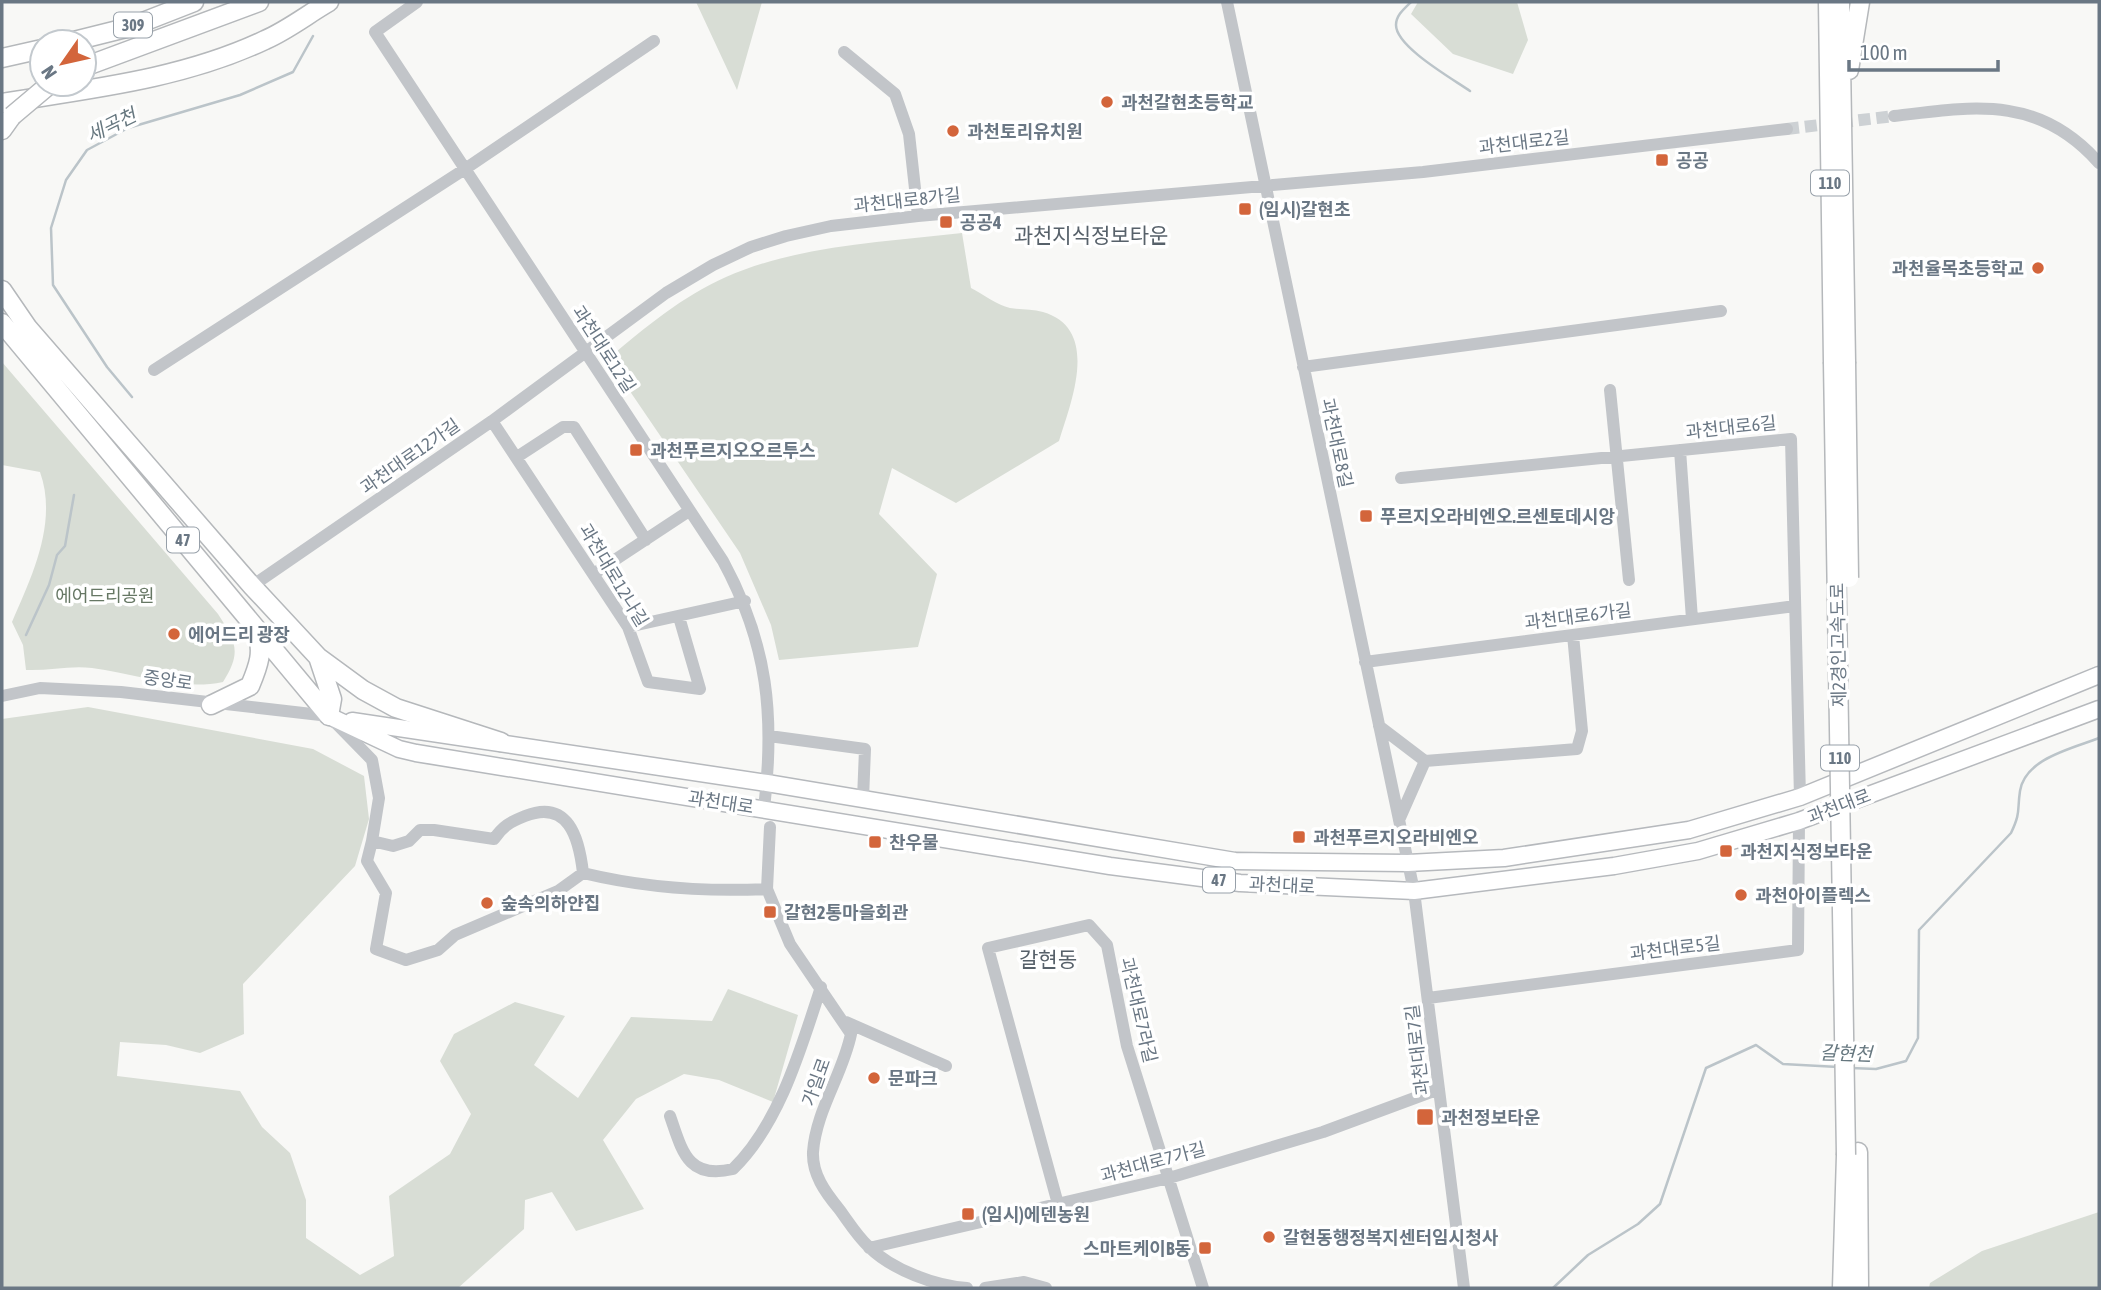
<svg xmlns="http://www.w3.org/2000/svg" width="2101" height="1290" viewBox="0 0 2101 1290" font-family="'Asap Condensed','Noto Sans KR',sans-serif">
	<rect width="100%" height="100%" fill="#f8f8f6"/>
	<path fill="#d8ddd5" d="M696,2H762L737,90Z
		M1418,2H1517L1528,40L1513,74L1453,54L1411,14Z
		M962,233L971,288C983,294 997,305 1010,308C1021,310 1032,309 1043,312C1101,329 1071,402 1059,441L956,503L892,468L879,514L937,574L918,647L779,660L771,625L740,553L608,359C644,328 683,296 726,277C799,245 884,242 962,233Z
		M2,362L218,614C236,642 242,652 223,682C181,691 135,674 92,668C71,665 48,671 26,670L23,645L12,622C32,576 58,522 40,472L2,465Z
		M88,707L313,749L364,776L369,819L355,866L243,984L244,1034L200,1053L166,1045L120,1042L117,1076L240,1091L262,1127L290,1153L306,1200V1238L360,1275L394,1256L389,1196L450,1154L471,1114L440,1061L454,1034L515,1002L565,1016L534,1065L578,1098L631,1017L712,1021L728,989L798,1015L773,1102L719,1080L684,1074L636,1099L603,1140L644,1209L576,1231L552,1192L525,1200L524,1229L458,1288H2V719Z
		M2099,1212V1288H1929L1930,1283L1982,1251Z"/>
	<g fill="none" stroke-linecap="round" stroke-linejoin="round">
		<path stroke="#bbc4c9" stroke-width="2.5" d="M1411,2C1405,8 1396,15 1396,25C1396,47 1453,79 1470,91
			M132,397L107,367L53,285L51,228L66,180L87,150L128,128L240,95L293,72L313,36
			M26,635L49,585L57,555L65,546L74,495
			M1851,1068L1876,1069L1906,1061L1918,1038L1919,930L2011,833C2021,812 2017,811 2020,791C2025,758 2074,748 2099,738
			M1553,1288L1588,1255L1638,1224L1660,1204L1706,1068L1756,1045L1783,1064L1838,1067"/>
		<path stroke="#cdd1d4" stroke-width="12" stroke-dasharray="12 6" stroke-linecap="butt" d="M1787,129L1894,116"/>
		<defs>
			<path id="major" d="M329,716L399,749L416,753L1110,866L1240,883L1414,891L1614,866L1698,851L1799,821L2099,709
				M352,721L767,783L1235,861L1408,863L1504,858L1689,830L1800,797L2099,675"/>
			<path id="highway" d="M1828,2L1833,362
				M1840,2L1846,362
				M70,42L130,27L194,2
				M2,58L42,49
				M84,67L259,2
				M1849,70L1860,2
				M2,103C90,89 183,79 265,40C288,30 308,14 329,2
				M2,130L12,116
				M2,290L28,328L252,586L318,657L363,690L396,708L501,742
				M2,323L329,716
				M318,657L332,699L329,716
				M211,705L250,686C258,667 265,650 255,630
				M1858,1152L1859,1288
				M1842,1288L1846,1155"/>
		</defs>
		<use href="#major" stroke="#b6b9bd" stroke-width="19"/>
		<use href="#highway" stroke="#b5b8bb" stroke-width="21"/>
		<path stroke="#c2c5c9" stroke-width="12" d="M417,2L375,32L723,561C768,644 775,716 764,809
			M1227,2L1414,891L1464,1288
			M844,52L895,94L909,134L918,216
			M1894,116C1975,106 2039,95 2099,163
			M1303,367L1721,311
			M154,370L465,169L654,41
			M1610,390L1629,580
			M492,421L628,627L648,682L700,689L679,617
			M1680,450L1692,619
			M517,457L563,427H574L646,540
			M1401,478L1791,439L1800,797
			M595,573L689,511
			M252,586L492,421L666,293L713,265L751,247L786,236L831,226L918,216L1423,172L1787,129
			M628,627L745,601
			M1365,662L1795,606
			M2,696L40,688L121,692L329,716L372,760L379,798L372,841L393,846L409,841L420,830H434L494,839C503,826 510,822 525,816C568,799 579,837 583,873C645,888 704,892 767,889
			M1379,726L1425,761L1577,749L1582,731L1573,635
			M769,736L865,749L863,799
			M1399,820L1425,761
			M770,827L767,889L790,944L851,1034C843,1074 816,1110 813,1152C812,1174 825,1192 839,1209C848,1221 857,1236 869,1247C892,1270 936,1286 967,1288
			M372,841L367,861L386,893L376,949L406,960L438,950L455,935L558,891L583,873
			M1428,998L1798,950L1799,821
			M846,1022L946,1066
			M670,1116C682,1150 687,1180 733,1169C780,1123 801,1048 821,987
			M1058,1204L988,948L1089,925L1107,945L1127,1046L1203,1288
			M869,1248L1169,1178L1323,1132L1439,1089
			M985,1288L1024,1282L1046,1288"/>
		<use href="#major" stroke="#fff" stroke-width="16"/>
		<use href="#highway" stroke="#fff" stroke-width="18"/>
		<defs>
			<path id="highway-bridge" d="M12,116L50,84
				M1833,362L1846,1155
				M1846,362L1849,578"/>
		</defs>
		<use href="#highway-bridge" stroke="#b5b8bb" stroke-width="21" stroke-linecap="butt"/>
		<use href="#highway-bridge" stroke="#fff" stroke-width="18"/>
	</g>
	<g fill="#d3653b" stroke="#fff" stroke-width="2.5">
		<circle cx="1107" cy="102" r="7"/>
		<circle cx="953" cy="131" r="7"/>
		<rect x="1655" y="153" width="14" height="14" rx="3.5"/>
		<rect x="1238" y="202" width="14" height="14" rx="3.5"/>
		<rect x="939" y="215" width="14" height="14" rx="3.5"/>
		<circle cx="2038" cy="268" r="7"/>
		<rect x="629" y="443" width="14" height="14" rx="3.5"/>
		<rect x="1359" y="509" width="14" height="14" rx="3.5"/>
		<circle cx="174" cy="634" r="7"/>
		<rect x="1292" y="830" width="14" height="14" rx="3.5"/>
		<rect x="868" y="835" width="14" height="14" rx="3.5"/>
		<rect x="1719" y="844" width="14" height="14" rx="3.5"/>
		<circle cx="1741" cy="895" r="7"/>
		<circle cx="487" cy="903" r="7"/>
		<rect x="763" y="905" width="14" height="14" rx="3.5"/>
		<circle cx="874" cy="1078" r="7"/>
		<rect x="1416" y="1108" width="18" height="18" rx="3.5"/>
		<rect x="961" y="1207" width="14" height="14" rx="3.5"/>
		<circle cx="1269" cy="1237" r="7"/>
		<rect x="1198" y="1241" width="14" height="14" rx="3.5"/>
	</g>
	<g text-anchor="middle" dominant-baseline="central" stroke-width="7" stroke-linejoin="round" paint-order="stroke">
		<g fill="#fff" stroke="#97a0a9" stroke-width="2">
			<rect x="114" y="12.5" width="38" height="25" rx="5"/>
			<rect x="1811" y="170.5" width="38" height="25" rx="5"/>
			<rect x="167" y="527.5" width="32" height="25" rx="5"/>
			<rect x="1821" y="745.5" width="38" height="25" rx="5"/>
			<rect x="1203" y="867.5" width="32" height="25" rx="5"/>
		</g>
		<g font-size="16" font-weight="bold" fill="#6a7784">
			<text x="133" y="25">309</text>
			<text x="1830" y="183">110</text>
			<text x="183" y="540">47</text>
			<text x="1840" y="758">110</text>
			<text x="1219" y="880">47</text>
		</g>
		<g font-size="18" font-weight="bold" fill="#6a7784" stroke="#fff" text-anchor="start">
			<text x="1121" y="102">과천갈현초등학교</text>
			<text x="967" y="131">과천토리유치원</text>
			<text x="1676" y="160">공공</text>
			<text x="1259" y="209">(임시)갈현초</text>
			<text x="960" y="222">공공4</text>
			<text x="2024" y="268" text-anchor="end">과천율목초등학교</text>
			<text x="650" y="450">과천푸르지오오르투스</text>
			<text x="1380" y="516">푸르지오라비엔오.르센토데시앙</text>
			<text x="188" y="634">에어드리 광장</text>
			<text x="1313" y="837">과천푸르지오라비엔오</text>
			<text x="889" y="842">찬우물</text>
			<text x="1740" y="851">과천지식정보타운</text>
			<text x="1755" y="895">과천아이플렉스</text>
			<text x="501" y="903">숲속의하얀집</text>
			<text x="784" y="912">갈현2통마을회관</text>
			<text x="888" y="1078">문파크</text>
			<text x="1441" y="1117">과천정보타운</text>
			<text x="982" y="1214">(임시)에덴농원</text>
			<text x="1283" y="1237">갈현동행정복지센터임시청사</text>
			<text x="1191" y="1248" text-anchor="end">스마트케이B동</text>
		</g>
		<g font-size="18" fill="#6a7784" stroke="#fff">
			<text transform="translate(1524 142) rotate(-7)">과천대로2길</text>
			<text transform="translate(907 200) rotate(-6)">과천대로8가길</text>
			<text transform="translate(604 349) rotate(57)">과천대로12길</text>
			<text transform="translate(1731 427) rotate(-6)">과천대로6길</text>
			<text transform="translate(1337 443) rotate(78)">과천대로8길</text>
			<text transform="translate(410 456) rotate(-35)">과천대로12가길</text>
			<text transform="translate(614 575) rotate(59)">과천대로12나길</text>
			<text transform="translate(1578 616) rotate(-7)">과천대로6가길</text>
			<text transform="translate(1838 645) rotate(-91)">제2경인고속도로</text>
			<text transform="translate(168 680) rotate(8)">중앙로</text>
			<text transform="translate(721 802) rotate(9)">과천대로</text>
			<text transform="translate(1839 806) rotate(-21)">과천대로</text>
			<text transform="translate(1282 885) rotate(3)">과천대로</text>
			<text transform="translate(1675 948) rotate(-7)">과천대로5길</text>
			<text transform="translate(1139 1010) rotate(77)">과천대로7라길</text>
			<text transform="translate(1417 1050) rotate(-97)">과천대로7길</text>
			<text transform="translate(816 1082) rotate(-70)">가일로</text>
			<text transform="translate(1153 1162) rotate(-15)">과천대로7가길</text>
		</g>
		<g font-size="18" fill="#667764" stroke="#fff">
			<text x="105" y="595">에어드리공원</text>
		</g>
		<g font-size="19" font-style="italic" fill="#66777f" stroke="#fff">
			<text transform="translate(111 125) rotate(-26)">세곡천</text>
			<text transform="translate(1846 1053) rotate(2)">갈현천</text>
		</g>
		<g font-size="21" fill="#57616a" stroke="#fff">
			<text x="1091" y="235">과천지식정보타운</text>
			<text x="1048" y="959">갈현동</text>
		</g>
	</g>
	<rect width="2101" height="1290" fill="none" stroke="#6a7784" stroke-width="7"/>
	<g transform="translate(63 63) rotate(236)"><circle r="33" fill="#ffffff" stroke="#c3c9ce" stroke-width="2"/>
	<path d="M0-5L12 26L0 18L-12 26Z" fill="#d3653b"/>
	<text y="-10" font-size="19" font-weight="bold" text-anchor="middle" fill="#6a7784">N</text>
	</g>
	<path d="M1849 60v10h149v-10" fill="none" stroke="#6a7784" stroke-width="3.5"/>
	<text x="1860" y="60" font-size="21" fill="#6a7784" stroke="#ffffff" stroke-width="5" paint-order="stroke">100 m</text>
</svg>
